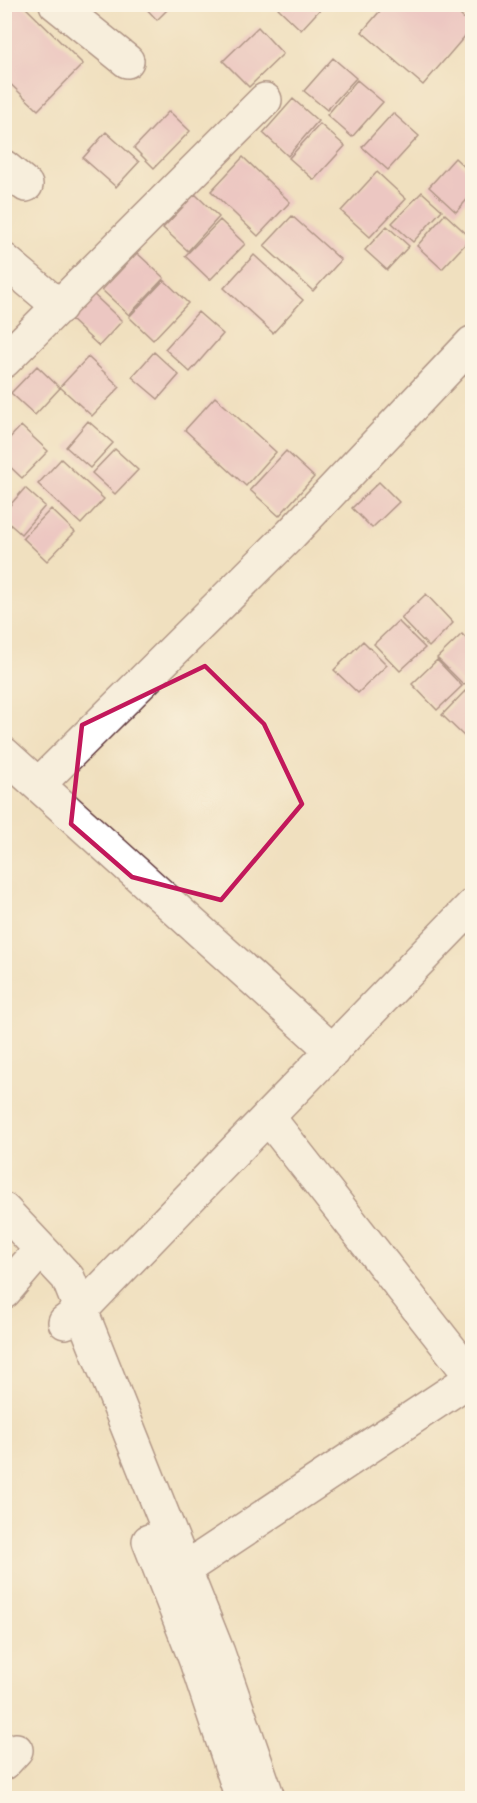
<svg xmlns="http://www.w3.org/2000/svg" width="477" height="1803" viewBox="0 0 477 1803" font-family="'Architects Daughter',sans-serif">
	<rect width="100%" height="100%" fill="#fcf5e5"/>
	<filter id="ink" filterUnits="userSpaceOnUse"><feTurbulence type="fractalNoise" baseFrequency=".0167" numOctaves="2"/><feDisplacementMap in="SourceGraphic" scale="12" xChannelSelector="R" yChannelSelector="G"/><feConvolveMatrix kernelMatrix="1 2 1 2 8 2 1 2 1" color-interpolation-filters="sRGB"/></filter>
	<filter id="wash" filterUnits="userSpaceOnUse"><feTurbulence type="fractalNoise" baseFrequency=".008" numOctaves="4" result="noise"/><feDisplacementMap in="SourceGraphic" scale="24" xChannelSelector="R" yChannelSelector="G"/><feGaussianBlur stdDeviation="1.35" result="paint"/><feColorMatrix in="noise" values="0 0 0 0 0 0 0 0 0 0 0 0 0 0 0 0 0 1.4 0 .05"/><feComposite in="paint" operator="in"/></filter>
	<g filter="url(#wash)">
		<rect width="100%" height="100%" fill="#f0e0bf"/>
		<g id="blocks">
			<path fill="#e7a9c5" d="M4,4H22L83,64L38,110L4,78Z
				M142,4H173L157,20Z
				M281,4H325L301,30L278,8Z
				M386,4H448L472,26V28L423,85L362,32Z
				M258,27L283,54L249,87L223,61Z
				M333,58L356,78L327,110L304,91Z
				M357,80L383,102L352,137L327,115Z
				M293,99L318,121L288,156L263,133Z
				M169,111L190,131L154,168L134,148Z
				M393,113L419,136L388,170L362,147Z
				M320,124L345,146L314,180L289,158Z
				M106,132L139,162L116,187L83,158Z
				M243,157L290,202L258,236L211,191Z
				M455,158L472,174V194L456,212L429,187Z
				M377,172L406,199L370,237L341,211Z
				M422,192L442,210L413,242L392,223Z
				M195,194L219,217L188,251L163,228Z
				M445,214L471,238L442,269L417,246Z
				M292,216L341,260L313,291L264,246Z
				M220,220L245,244L210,280L185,256Z
				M387,226L409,246L387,270L365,250Z
				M137,253L164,278L129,315L102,290Z
				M254,255L303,300L273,333L224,288Z
				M164,280L188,303L153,340L129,317Z
				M93,294L122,321L99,346L70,319Z
				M198,312L223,334L190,372L165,349Z
				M154,352L179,375L158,399L132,377Z
				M88,357L120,387L92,416L60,387Z
				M37,366L60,388L35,415L11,393Z
				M215,397L276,452L246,486L185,430Z
				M88,421L113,443L90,468L66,447Z
				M21,426L48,451L22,478L4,461V444Z
				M115,449L138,470L115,494L92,473Z
				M286,451L314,477L279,516L250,490Z
				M61,459L104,499L81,524L38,484Z
				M379,482L399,502L372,528L352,508Z
				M25,488L45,506L21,534L4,519V512Z
				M51,509L75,532L47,561L23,538Z
				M426,594L453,623L429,647L401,618Z
				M398,621L425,648L400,671L374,644Z
				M462,634L472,645V677L464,685L437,658Z
				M363,641L387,665L358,693L334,670Z
				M437,660L462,686L437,710L412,684Z
				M465,691L472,698V736L468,740L442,715Z"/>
		</g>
	</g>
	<g filter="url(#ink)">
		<use href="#blocks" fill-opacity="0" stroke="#633c41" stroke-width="1.5"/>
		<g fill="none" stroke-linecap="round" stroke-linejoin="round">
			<defs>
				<path id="minor" d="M56,4L127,61
					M4,167L26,185
					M4,260L60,307
					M4,361L265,100
					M4,754L333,1051
					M39,784L291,534L472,343
					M268,1117L472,1377
					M4,1210L68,1278L218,1653L268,1798
					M4,1292L28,1264
					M65,1322L81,1310L472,906
					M149,1541L196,1661L242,1798
					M185,1569L472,1378
					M4,1763L16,1750"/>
			</defs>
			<use href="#minor" stroke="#633c41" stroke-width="36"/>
			<use href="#minor" stroke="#fff" stroke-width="33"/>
		</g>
	</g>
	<path d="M0 0H477V1803H0ZM205,666L264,724L302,804L221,900L132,877L71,824L82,725Z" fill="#f0e0bf" fill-opacity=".55" fill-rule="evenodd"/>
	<path fill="none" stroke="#c2185b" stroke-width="4.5" stroke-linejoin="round" d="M205,666L264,724L302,804L221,900L132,877L71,824L82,725Z"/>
	<rect width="477" height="1803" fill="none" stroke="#fcf5e5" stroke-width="24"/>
</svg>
